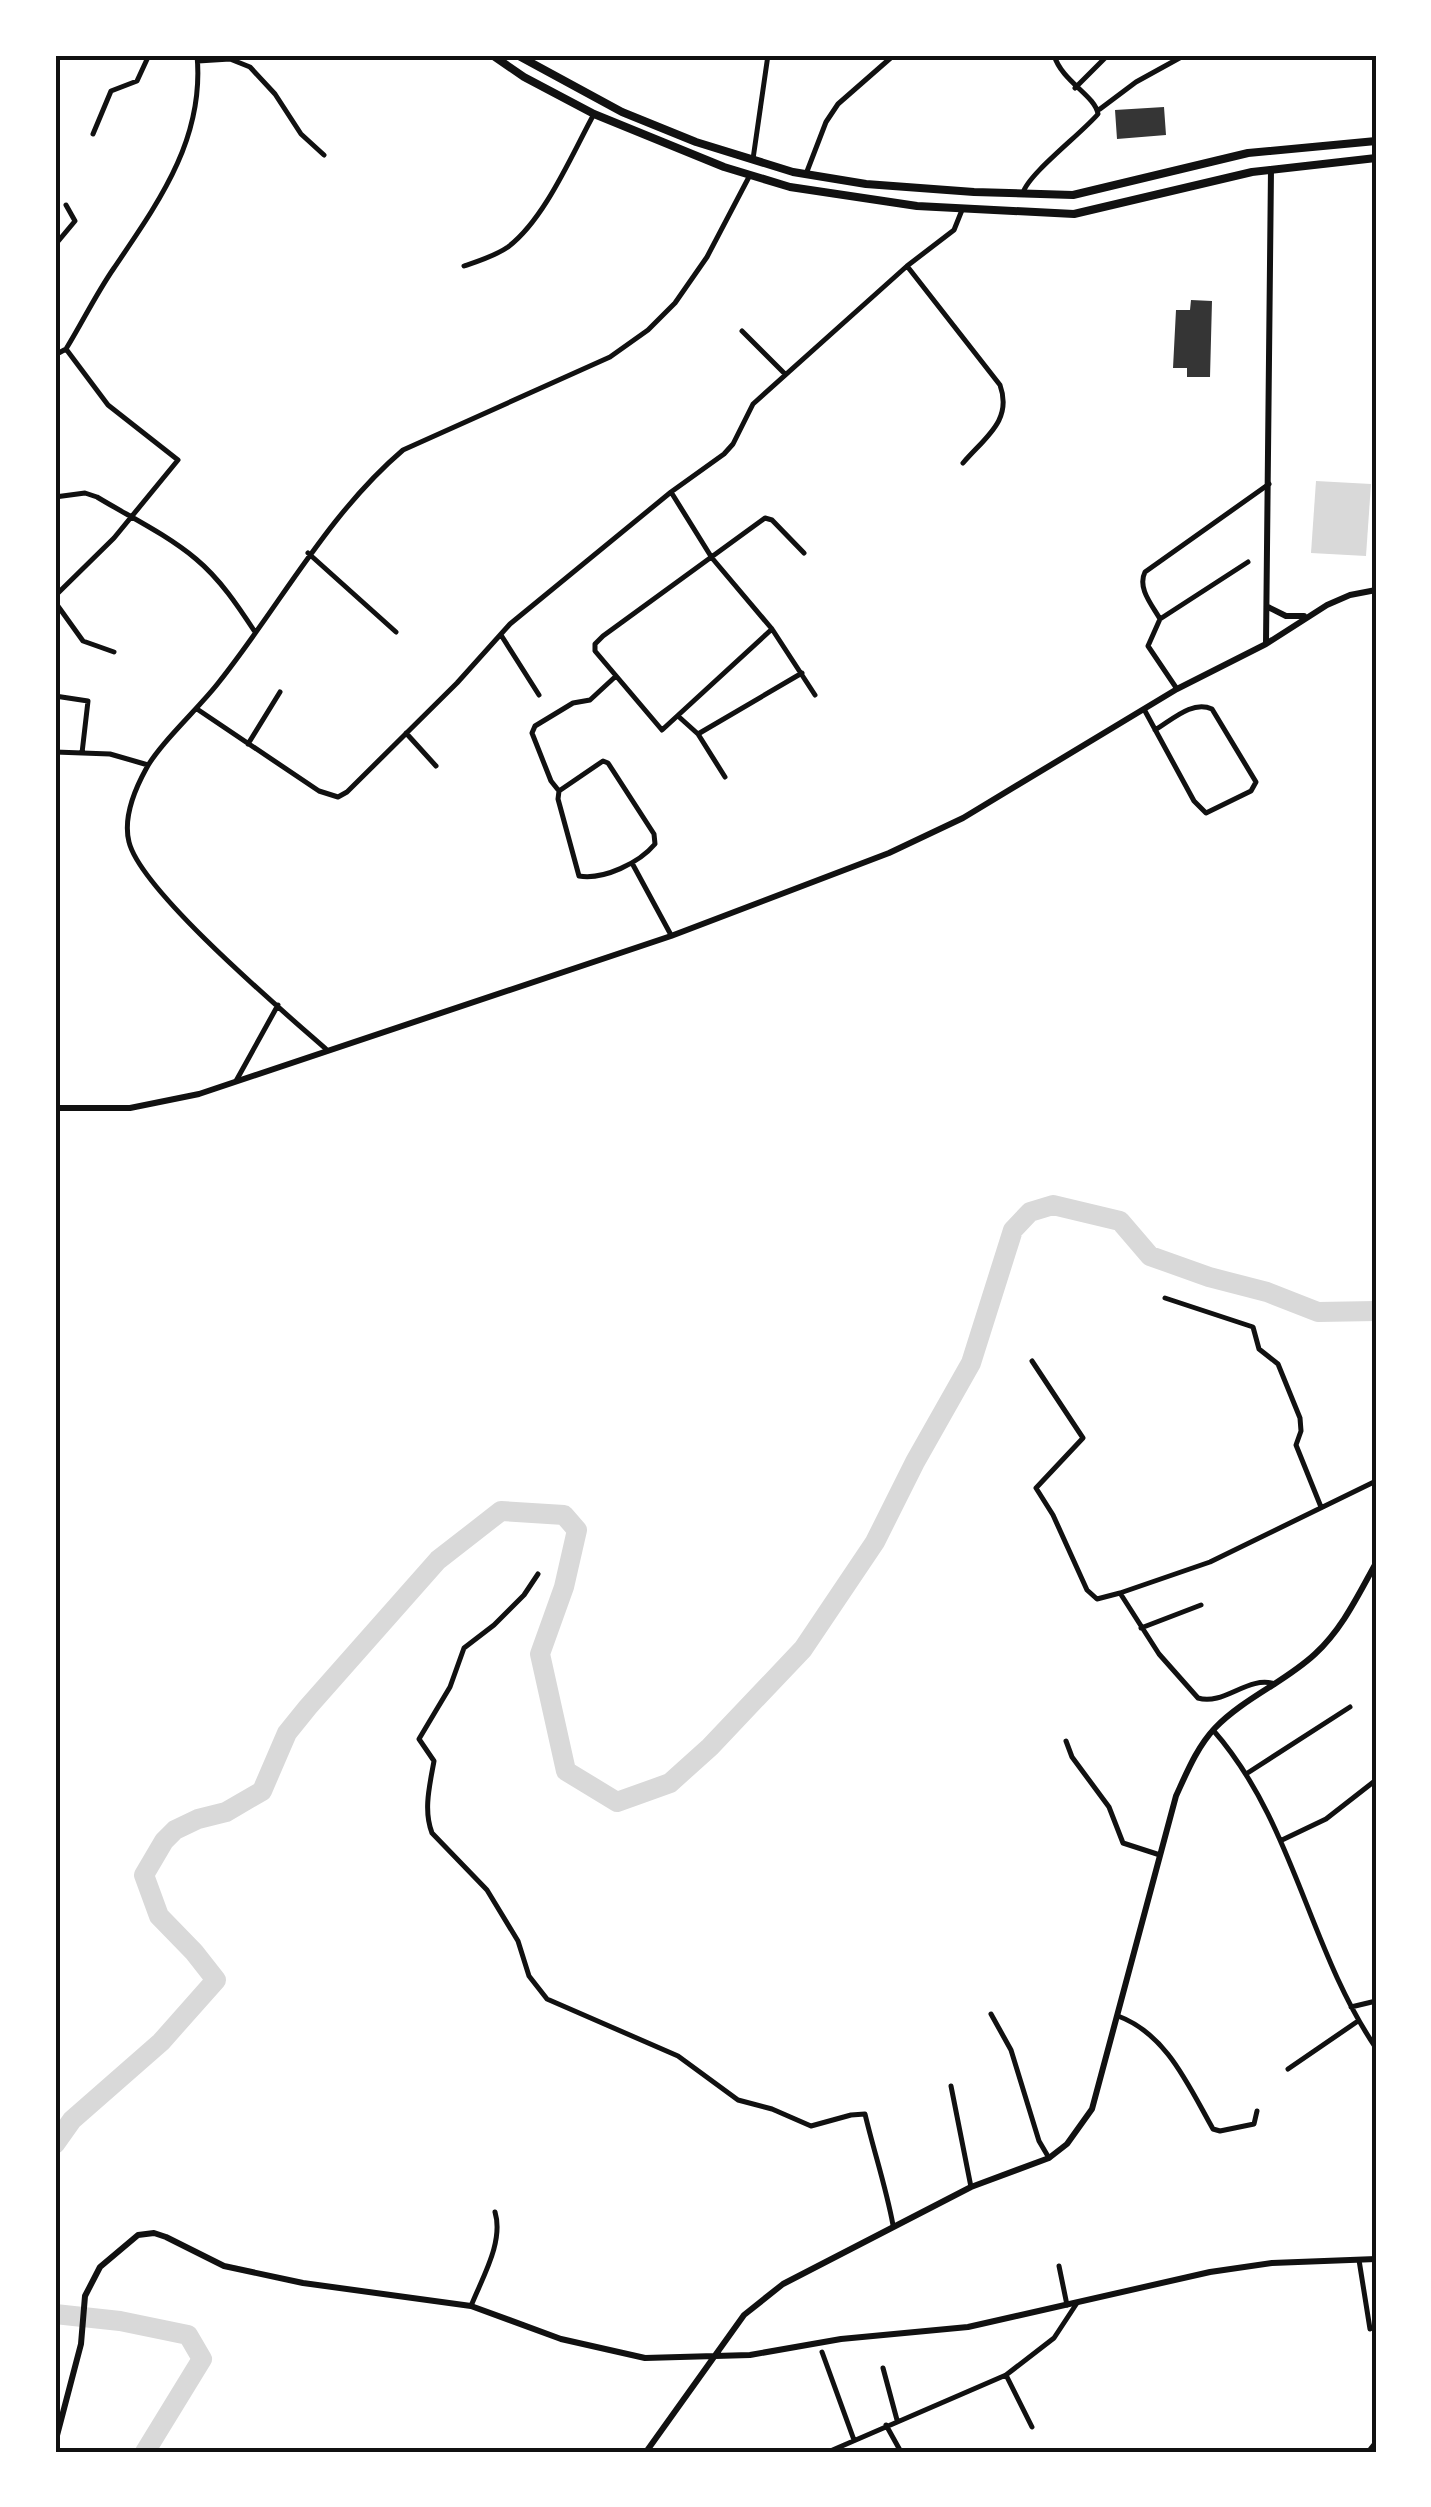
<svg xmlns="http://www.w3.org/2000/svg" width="1431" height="2507" viewBox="0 0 1431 2507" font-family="Overpass,sans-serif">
	<rect width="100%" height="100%" fill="#fff"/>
	<path fill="#d9d9d9" d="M1316,481L1371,484L1366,556L1311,553Z"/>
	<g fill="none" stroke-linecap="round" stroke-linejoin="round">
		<path stroke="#d9d9d9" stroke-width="20" d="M55,2144L72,2120L161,2042L216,1980L194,1952L159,1916L144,1875L164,1841L175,1830L198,1819L226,1812L262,1791L287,1733L308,1707L438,1560L501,1511L564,1515L577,1530L564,1587L540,1654L566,1771L617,1802L670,1783L710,1747L803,1649L875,1542L915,1462L971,1363L1013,1230L1030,1212L1053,1205L1120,1221L1150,1256L1209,1277L1267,1292L1318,1312L1376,1311
			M55,2314L120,2321L188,2335L202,2359L145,2452"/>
	</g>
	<path fill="#353535" d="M1164,107L1166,135L1117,139L1115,110Z
		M1191,300L1212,301L1210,377H1187V368H1173L1176,310H1190Z"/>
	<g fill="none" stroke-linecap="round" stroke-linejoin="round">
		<path stroke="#111" stroke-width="5" d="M198,61L230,59L250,67L275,94L301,134L324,155
			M1075,88L1108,55
			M1100,109L1136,82L1185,55
			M93,134L111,91L137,81L149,55
			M753,159L768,55
			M806,174L826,122L838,104L894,55
			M1023,193C1028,174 1081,134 1098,114C1095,95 1062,82 1054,55
			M55,245L75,221L66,205
			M464,266C479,261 495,256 508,247C545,219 572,154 594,114
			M907,266L1000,385C1013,421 984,438 963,463
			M742,331L785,374
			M55,355L66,349C82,323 96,294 114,268C158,203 205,139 197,55
			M671,492L712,558L772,629L662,730L595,651V644L603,636L765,518L772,520L804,553
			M55,497L85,493L97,497C130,517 166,534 196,559C220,579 238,606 255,632
			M308,553L396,632
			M55,596L114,538L178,460L108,405L66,349
			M55,602L83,641L114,652
			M1160,619L1248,562
			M772,629L815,695
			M501,635L539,695
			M1177,689L1148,646L1160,619C1152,605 1137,588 1145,572L1269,484
			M55,696L88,701L82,753
			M197,709L319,791L338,797L347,792L457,683L510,624L671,492L724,454L733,444L753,404L907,266L954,230L962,210
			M1145,711L1194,801L1206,813L1251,791L1256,782L1212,709C1192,700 1172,720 1155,730
			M678,716L698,734L802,673
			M406,733L436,766
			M698,734L725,777
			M248,744L280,692
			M55,752L110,754L148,765
			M559,791L603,761L608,763L654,834L655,844C639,863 604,880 579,876L558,799L559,791L551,781L532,733L535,726L573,703L590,700L616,676
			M632,863L671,935
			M327,1050C284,1012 141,891 129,842C123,818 135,789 146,769C159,744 200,707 219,682C281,604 327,515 403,450L610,357L648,330L675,303L707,257L750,175
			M236,1081L278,1005
			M1165,1298L1253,1327L1259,1349L1278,1364L1300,1418L1301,1431L1296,1445L1321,1507
			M1032,1361L1083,1438L1036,1488L1053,1515L1087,1590L1097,1599L1120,1593L1159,1654L1198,1698C1224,1706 1248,1675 1275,1684
			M538,1574L524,1595L494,1625L464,1648L450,1687L419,1739L434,1761C430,1784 423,1810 432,1833L487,1890L518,1941L529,1976L547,1999L678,2056L738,2100L772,2109L811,2126L851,2115L865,2114C874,2152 886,2187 893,2225
			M1120,1593L1210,1562L1376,1481
			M1141,1628L1201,1605
			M1213,1730C1294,1822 1308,1948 1376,2048
			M1066,1741L1072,1757L1109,1807L1123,1843L1160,1855
			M1246,1774L1350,1707
			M1282,1840L1326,1819L1376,1780
			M1351,2007L1376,2001
			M991,2014L1011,2050L1039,2141L1049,2158
			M1118,2016C1167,2034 1189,2087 1213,2129L1220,2131L1254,2124L1257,2111
			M1288,2069L1358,2021
			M951,2086L971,2187
			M1359,2260L1370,2329
			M1059,2266L1067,2305
			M471,2306C482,2278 504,2242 495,2212
			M822,2352L854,2440
			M883,2368L897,2420
			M1006,2375L1032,2427
			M886,2425L901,2452
			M828,2452L1006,2375L1054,2338L1077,2303
			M1368,2452L1376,2442"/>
		<path stroke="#111" stroke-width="6" d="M1268,607L1286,616H1304
			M1266,643L1271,169
			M55,1108H130L199,1094L671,936L889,853L963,818L1177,689L1266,644L1327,605L1350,595L1376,590
			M55,2443L81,2344L85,2296L100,2267L138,2235L154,2233L166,2237L224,2266L303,2283L471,2306L561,2339L645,2358L750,2355L841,2339L968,2327L1210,2272L1272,2263L1376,2259
			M646,2452L744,2315L783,2284L971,2187L1049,2158L1067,2144L1092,2109L1176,1796C1187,1772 1197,1747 1215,1728C1244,1698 1285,1682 1315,1654C1343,1628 1358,1595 1376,1563"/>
		<path stroke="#111" stroke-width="8" d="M492,55L524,77L594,114L724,167L790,187L917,206L1074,214L1252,172L1376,158
			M517,55L622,112L696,142L793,172L866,184L974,192L1073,195L1248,153L1376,141"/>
	</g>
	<rect width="1431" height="2507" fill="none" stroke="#ffffff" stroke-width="115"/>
	<rect x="58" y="58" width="1316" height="2392" fill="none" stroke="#111" stroke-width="4"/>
</svg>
